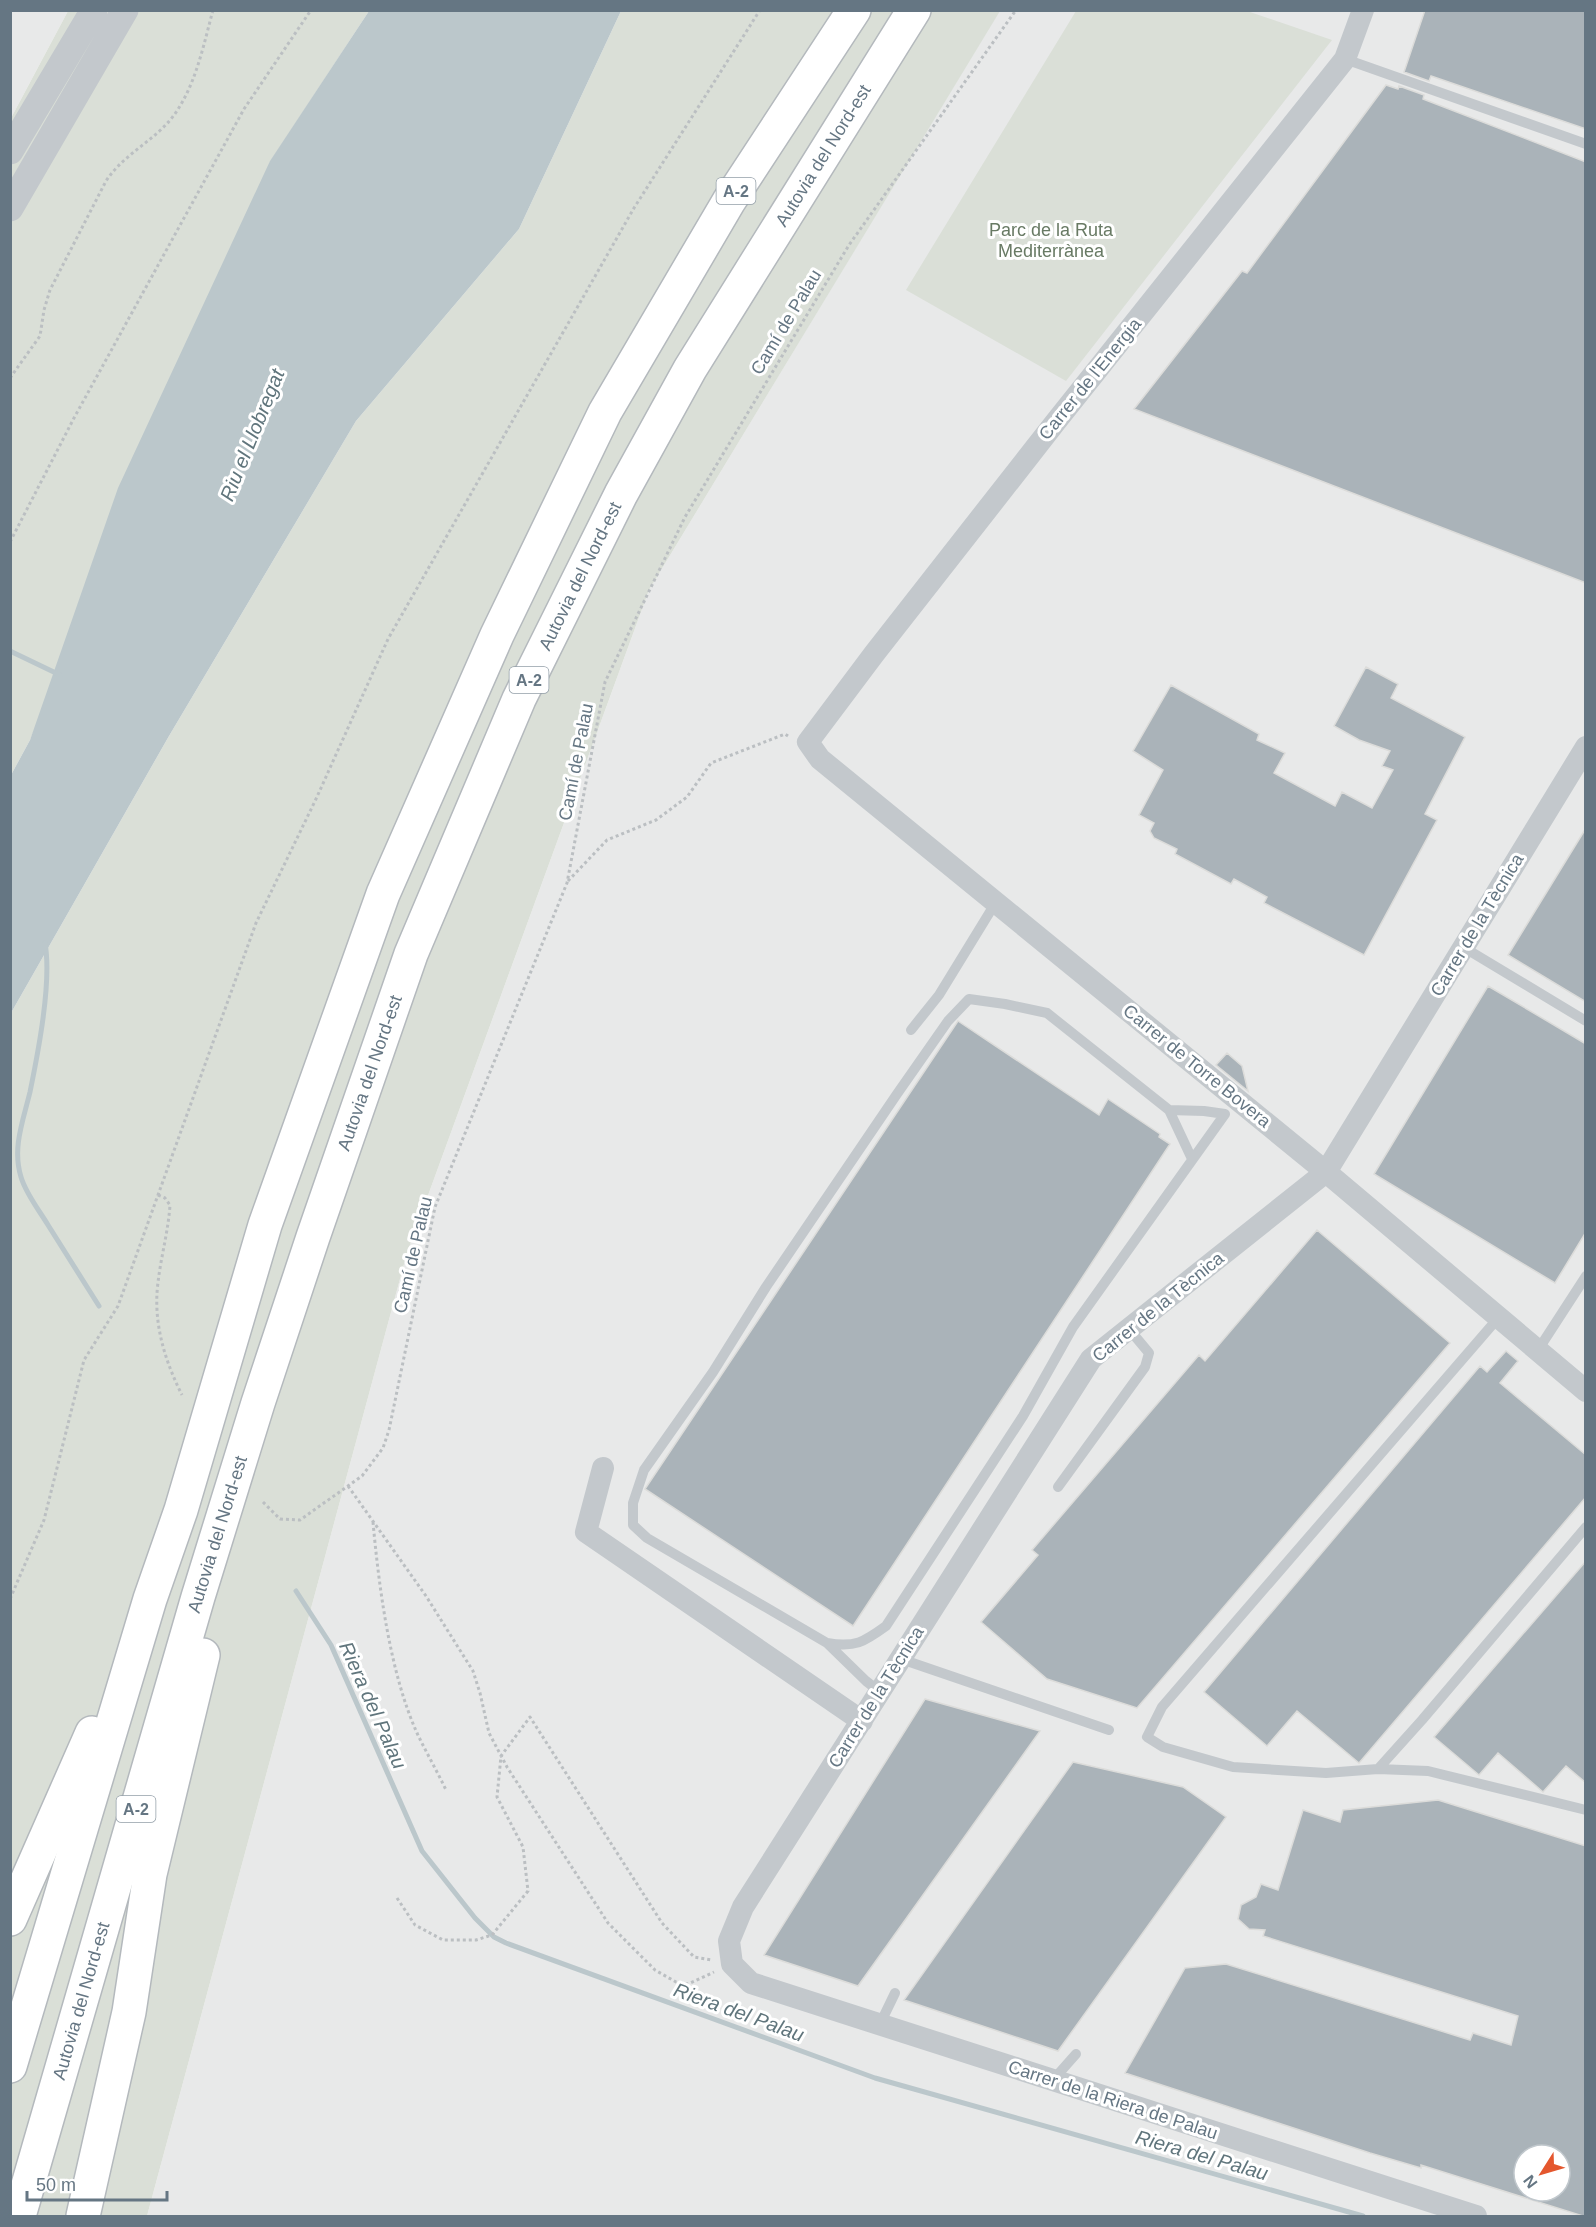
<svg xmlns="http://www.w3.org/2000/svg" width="1596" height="2227" viewBox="0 0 1596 2227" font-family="Helvetica,sans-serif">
	<rect width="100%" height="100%" fill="#fafaf8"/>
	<path fill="#e8e9e9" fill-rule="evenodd" d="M11,10L68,11L11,118L10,11Z
		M1000,10L1585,11V2216H147L407,1253L649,590ZM1524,2155H1560V2191H1524Z"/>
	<path fill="#dadfd7" d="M68,11H369L270,162L30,740L11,775V118Z
		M621,11H1000L649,590L407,1253L147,2216H11V1013L169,736L356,421L519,229Z
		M1076,11H1247L1332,40L1066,381L906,290Z"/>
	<path fill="#bbc7cb" d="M369,11H621L519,229L356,421L169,736L11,1013V775L30,740L118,488L270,161Z"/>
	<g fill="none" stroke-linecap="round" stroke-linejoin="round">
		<path stroke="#bbc7cb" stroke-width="5" d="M10,651L60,675
			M45,943C52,982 38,1053 30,1092C23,1121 12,1148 21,1177C26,1194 39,1210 48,1225C65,1252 82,1279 99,1306
			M296,1591L331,1645L422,1851L475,1918L494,1937L506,1943L875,2078L1363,2216"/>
	</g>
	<path fill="#aab3b9" stroke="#dcdcda" stroke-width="1.5" fill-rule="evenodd" d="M1425,10H1586V129L1431,76L1429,81L1404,72Z
		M1386,85L1398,89L1399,86L1424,95L1423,99L1586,162V583L1134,409L1242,271L1247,273Z
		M1366,667L1398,684L1391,698L1465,737L1425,814L1437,820L1364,955L1264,903L1267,897L1234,879L1231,884L1175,854L1177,849L1154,838L1150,831L1154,823L1139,815L1163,770L1133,751L1171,685L1259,734L1257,740L1285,753L1274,773L1335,806L1342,792L1372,808L1393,770L1382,766L1390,751L1359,740L1334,726Z
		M1586,828V1002L1508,955Z
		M1488,986L1586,1044V1232L1555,1283L1374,1174Z
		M958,1021L1099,1115L1108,1099L1160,1134L1159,1137L1170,1144L853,1626L645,1489Z
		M1227,1053L1242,1066L1248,1091L1216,1065Z
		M1317,1230L1450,1343L1137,1708L1047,1679L981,1622L1038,1555L1032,1550L1199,1355L1205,1361Z
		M1506,1351L1518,1361L1500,1383L1586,1455V1497L1359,1763L1297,1711L1267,1746L1204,1692L1480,1366L1487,1372Z
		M1586,1561V1783L1566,1766L1543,1792L1498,1753L1479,1775L1434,1737Z
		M925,1699L1040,1731L858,1986L764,1955Z
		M1073,1762L1183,1787L1226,1817L1058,2051L904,2000Z
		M1438,1800L1586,1846V2217L1421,2165V2168L1370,2153L1125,2073L1185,1968L1226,1964L1470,2040L1473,2033L1511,2045L1518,2016L1263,1936L1265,1930L1249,1929L1238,1919L1241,1905L1256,1897L1261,1884L1278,1890L1303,1810L1340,1822L1343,1810ZM1524,2155H1560V2191H1524Z"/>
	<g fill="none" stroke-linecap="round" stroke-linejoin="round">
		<defs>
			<g id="motorway">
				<path d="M10,1919L92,1733"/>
				<path d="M10,2066L150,1599L181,1510L265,1225L383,894L497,635L605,412L729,201L854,10"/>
				<path id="s1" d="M19,2216L198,1597L258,1403L313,1237L411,954L519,699L621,494L690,369L914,10"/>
				<path d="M83,2216L129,2012L150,1874L203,1655"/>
			</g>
		</defs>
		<use href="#motorway" stroke="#b4b9bd" stroke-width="36"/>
		<path stroke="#bbbfc2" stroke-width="3" stroke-dasharray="3 3" stroke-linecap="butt" d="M10,378L40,336L44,310L50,290L106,181C123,155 152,142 171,119C195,89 203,47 213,10
			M10,542L74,418L244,109L311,10
			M568,881L607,840L656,820L687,797L711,763L785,734L788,736
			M158,1195L165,1198L170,1205C168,1235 159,1263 157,1293C155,1329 166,1363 182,1395
			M348,1486L426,1596L473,1671L480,1693L489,1733L507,1767L608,1923L655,1970L676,1982L688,1984L714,1972
			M263,1502L280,1519L300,1520L362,1476L383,1448L389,1430L435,1207L567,883L605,682L685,517L849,245L1016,10
			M373,1522C379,1588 390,1673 417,1733C426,1752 437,1771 446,1790
			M10,1599L44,1520L84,1360L118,1306L256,923L316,799L388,639L634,208L760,10
			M397,1898L415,1925L443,1940H476L492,1935L528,1891L523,1847L497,1797L501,1756L530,1717L662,1923L694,1957L712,1960"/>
		<path stroke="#c3c8cc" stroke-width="10" d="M1345,59L1586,144
			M1463,947L1586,1021
			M911,1030L939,995L996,902
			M1169,1110L1204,1111L1225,1114L1073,1327L1023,1416L886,1626C864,1642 855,1648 827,1643L647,1538L633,1525V1503L644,1470L713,1372L766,1287L897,1094L948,1021L969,999L1005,1004L1047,1013L1169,1110L1192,1159
			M1499,1317L1162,1707L1147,1737L1163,1747L1233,1767L1326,1773L1378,1769L1422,1720L1586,1527
			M1538,1350L1586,1276
			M1058,1487L1145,1367L1149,1353L1129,1329
			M827,1643L866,1681L880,1692
			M901,1659L1109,1730
			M1378,1769L1428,1771L1586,1810
			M880,2024L895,1993
			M1053,2080L1076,2054"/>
		<path stroke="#c3c8cc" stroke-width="22" d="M1363,10L1345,59L1054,424L874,654L808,742L820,759L1326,1172L1586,1391
			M603,1468L586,1532L862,1721
			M1476,2216L751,1983L732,1964L729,1941L743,1907L1091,1359L1326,1172L1586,747"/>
		<path stroke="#c3c8cc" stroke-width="27" d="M10,151L94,10
			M10,208L125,10"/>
		<use href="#motorway" stroke="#fff" stroke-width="33"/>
	</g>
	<g text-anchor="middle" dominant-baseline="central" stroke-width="6" stroke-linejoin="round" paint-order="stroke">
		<g fill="#fff" stroke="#939fa8" stroke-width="1.5">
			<rect x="716.5" y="178" width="39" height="26" rx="4.5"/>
			<rect x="509.5" y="667" width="39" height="26" rx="4.5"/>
			<rect x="116.5" y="1796" width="39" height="26" rx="4.5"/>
		</g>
		<g font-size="16" font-weight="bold" fill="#657683">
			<text x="736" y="191">A-2</text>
			<text x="529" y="680">A-2</text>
			<text x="136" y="1809">A-2</text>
		</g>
		<g font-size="18" fill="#657683" stroke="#fff">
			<text stroke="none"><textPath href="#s1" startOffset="2222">Autovia del Nord-est</textPath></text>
			<text transform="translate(786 322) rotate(-59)">Camí de Palau</text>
			<text transform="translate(1090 379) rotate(-51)">Carrer de l'Energia</text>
			<text stroke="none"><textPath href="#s1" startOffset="1736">Autovia del Nord-est</textPath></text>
			<text transform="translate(576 762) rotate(-79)">Camí de Palau</text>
			<text transform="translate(1477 925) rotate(-59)">Carrer de la Tècnica</text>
			<text transform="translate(1197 1066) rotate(39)">Carrer de Torre Bovera</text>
			<text stroke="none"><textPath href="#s1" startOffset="1196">Autovia del Nord-est</textPath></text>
			<text transform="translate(413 1255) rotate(-77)">Camí de Palau</text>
			<text transform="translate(1158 1307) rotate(-39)">Carrer de la Tècnica</text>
			<text stroke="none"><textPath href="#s1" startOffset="710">Autovia del Nord-est</textPath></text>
			<text transform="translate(876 1697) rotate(-58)">Carrer de la Tècnica</text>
			<text stroke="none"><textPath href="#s1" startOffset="224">Autovia del Nord-est</textPath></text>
			<text transform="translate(1113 2100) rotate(18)">Carrer de la Riera de Palau</text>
		</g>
		<g font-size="18" fill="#687a64" stroke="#fff">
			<text x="1051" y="230">Parc de la Ruta<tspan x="1051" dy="21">Mediterrànea</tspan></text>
		</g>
		<g font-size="20" font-style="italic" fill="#60757c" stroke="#fff">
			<text transform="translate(252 435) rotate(-68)">Riu el Llobregat</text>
			<text transform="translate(373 1705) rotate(66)">Riera del Palau</text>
			<text transform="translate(739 2012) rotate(20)">Riera del Palau</text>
			<text transform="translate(1202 2155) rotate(16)">Riera del Palau</text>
		</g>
	</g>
	<rect width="1596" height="2227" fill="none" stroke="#657683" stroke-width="24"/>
	<g transform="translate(1542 2173) rotate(233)"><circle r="28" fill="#ffffff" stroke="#c1c8cd" stroke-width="1.5"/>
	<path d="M0-4.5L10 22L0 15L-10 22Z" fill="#e4572e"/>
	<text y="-9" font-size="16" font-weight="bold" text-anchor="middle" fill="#657683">N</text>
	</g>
	<path d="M27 2191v9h140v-9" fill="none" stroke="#657683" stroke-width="3"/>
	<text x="36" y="2191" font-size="18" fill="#657683" stroke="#ffffff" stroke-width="4.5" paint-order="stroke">50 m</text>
</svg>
